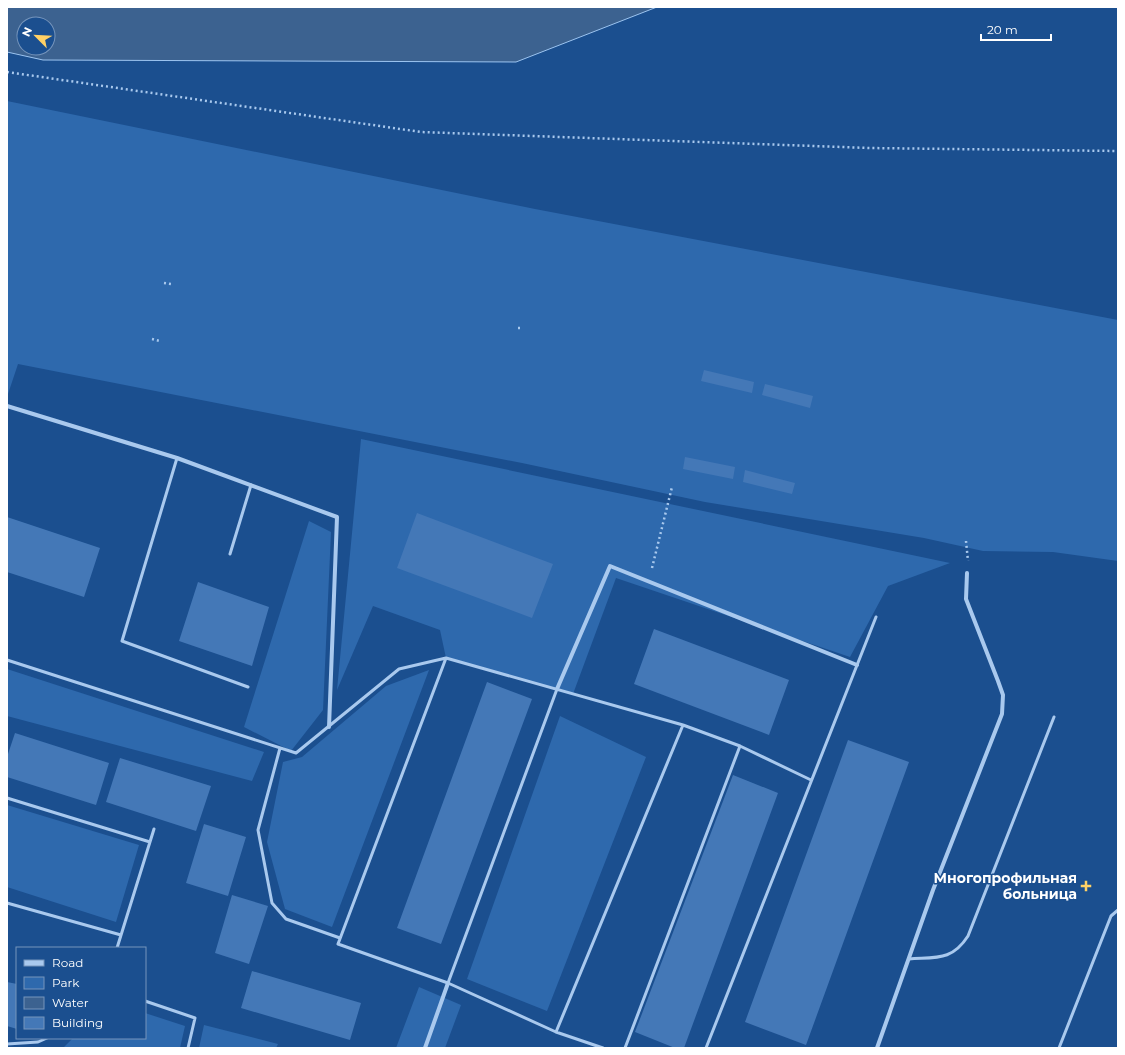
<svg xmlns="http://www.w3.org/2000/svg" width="1125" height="1055" viewBox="0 0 1125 1055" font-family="Montserrat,sans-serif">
	<rect width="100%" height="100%" fill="#1b4f8f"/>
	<path fill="#2e69ad" d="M7,101L535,209L1118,320V561L1053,552L983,551L924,538L705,502L522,463L18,364L7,397Z
		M361,439L950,563L888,586L850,657L616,578L573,694L446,658L440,630L373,606L337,690Z
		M309,521L331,532L323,710L291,751L244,727Z
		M7,669L264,752L252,781L7,716Z
		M429,670L332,927L285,909L267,842L283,762L302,757L386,686Z
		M560,716L646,757L547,1011L467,979Z
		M7,805L139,845L116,922L7,887Z
		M419,987L461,1005L445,1048H396Z
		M145,1013L185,1026L180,1048H63L73,1038H145Z
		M204,1025L278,1044L276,1048H199Z"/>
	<path fill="#3c6290" stroke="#9cc4f0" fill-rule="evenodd" d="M7,7H657L516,62L43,60L7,52ZM24,24H48V48H24Z"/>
	<path fill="#4478b7" d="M704,370L754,382L752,393L701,381Z
		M765,384L813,396L810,408L762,395Z
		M685,457L735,467L733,479L683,469Z
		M745,470L795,483L792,494L743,482Z
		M417,513L553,564L532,618L397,568Z
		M7,517L100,548L84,597L7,572Z
		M198,582L269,607L252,666L179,641Z
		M654,629L789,680L769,735L634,684Z
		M487,682L532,699L441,944L397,928Z
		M15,733L109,763L96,805L7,777V757Z
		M848,740L909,762L806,1045L745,1022Z
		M120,758L211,786L196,831L106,802Z
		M733,775L778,793L684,1048H675L635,1032Z
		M204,824L246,837L228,896L186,883Z
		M232,895L268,906L249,964L215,953Z
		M252,971L361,1003L350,1040L241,1008Z
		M7,982L17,984V1029L7,1026Z"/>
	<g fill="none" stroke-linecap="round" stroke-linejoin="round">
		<path stroke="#a9c9ee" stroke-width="2.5" stroke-dasharray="2 3" stroke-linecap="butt" d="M7,72L421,132L869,148L1118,151
			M164,283L171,284
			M518,328H521
			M152,339L160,341
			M966,541L968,561
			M652,568L672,487"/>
		<path stroke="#a9c9ee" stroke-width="3" d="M177,458L122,641L248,687
			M230,554L251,485
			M7,660L296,753L399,669L446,658
			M280,748L258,830L272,903L286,919L340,938
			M7,798L150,842
			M7,903L121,935
			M117,948L154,829
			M909,959C936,957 952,961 968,936L1054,717
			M448,983L557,689
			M145,1001L195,1018L188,1048
			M556,1032L683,725
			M7,1044L38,1042L47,1038
			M603,1048L556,1032L448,983L338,944L446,658L683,725L740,746L811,780
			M625,1048L740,746
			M706,1048L876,617
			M1059,1048L1111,916L1118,910"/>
		<path stroke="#a9c9ee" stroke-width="4" d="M7,406L177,458L337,517L329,727
			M557,689L610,566L857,665
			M425,1048L448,983
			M877,1048L933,890L1002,714L1003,695L998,681L966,599L967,573"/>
	</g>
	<path fill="#ffd166" stroke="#1b4f8f" stroke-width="1.5" d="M1084 880h4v4h4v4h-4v4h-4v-4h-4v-4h4z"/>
	<g text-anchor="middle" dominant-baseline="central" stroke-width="3" stroke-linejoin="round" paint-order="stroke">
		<g font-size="14" font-weight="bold" fill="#fff" stroke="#1b4f8f" text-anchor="end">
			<text x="1077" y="878">Многопрофильная<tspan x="1077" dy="16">больница</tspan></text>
		</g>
	</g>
	<rect width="1125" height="1055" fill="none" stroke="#ffffff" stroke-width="16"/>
	<rect x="16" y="947" width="130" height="92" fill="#1b4f8f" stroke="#7695bc"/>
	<rect x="24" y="960" width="20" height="6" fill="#a9c9ee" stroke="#7695bc"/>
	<text x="52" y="967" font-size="12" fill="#ffffff">Road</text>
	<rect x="24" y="977" width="20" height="12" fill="#2e69ad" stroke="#7695bc"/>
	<text x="52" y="987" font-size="12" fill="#ffffff">Park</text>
	<rect x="24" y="997" width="20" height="12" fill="#3c6290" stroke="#7695bc"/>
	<text x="52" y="1007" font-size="12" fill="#ffffff">Water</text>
	<rect x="24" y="1017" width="20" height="12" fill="#4478b7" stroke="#7695bc"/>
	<text x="52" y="1027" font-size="12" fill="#ffffff">Building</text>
	<g transform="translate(36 36) rotate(294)"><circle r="19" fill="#1b4f8f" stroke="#7695bc"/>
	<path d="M0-3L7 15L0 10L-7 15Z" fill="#ffd166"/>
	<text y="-6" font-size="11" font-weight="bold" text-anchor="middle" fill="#ffffff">N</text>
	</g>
	<path d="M981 34v6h70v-6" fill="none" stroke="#ffffff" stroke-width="2"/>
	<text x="987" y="34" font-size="12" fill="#ffffff" stroke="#1b4f8f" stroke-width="3" paint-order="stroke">20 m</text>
</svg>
